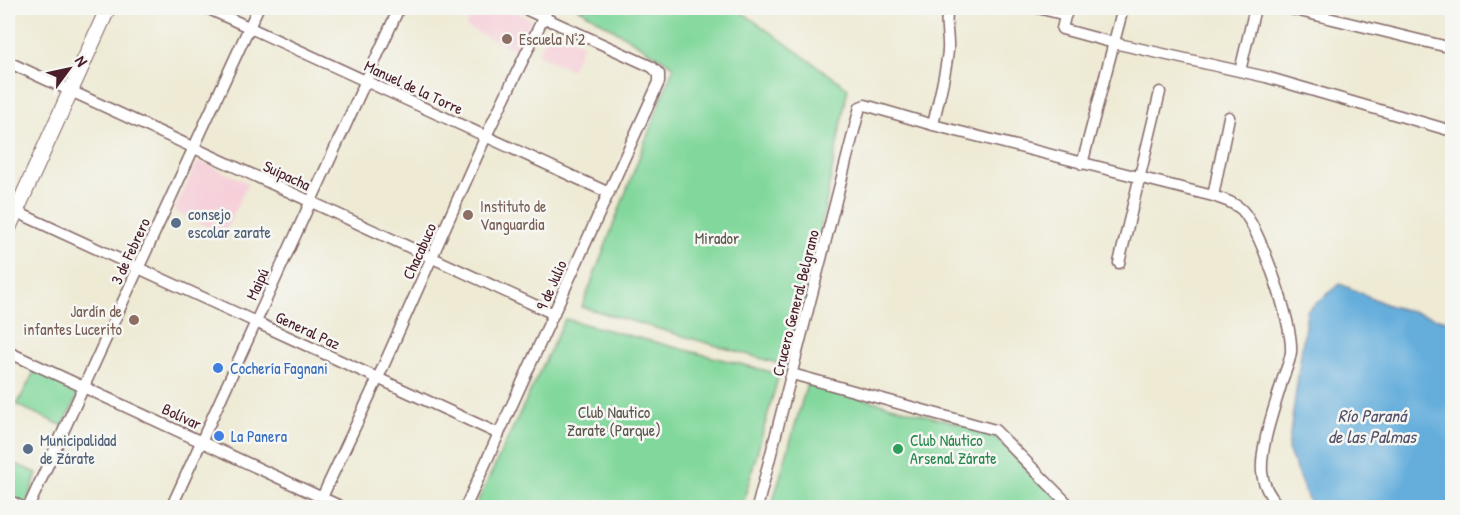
<svg xmlns="http://www.w3.org/2000/svg" width="1460" height="515" viewBox="0 0 1460 515" font-family="'Patrick Hand',sans-serif">
	<rect width="100%" height="100%" fill="#f6f6f2"/>
	<filter id="ink" filterUnits="userSpaceOnUse"><feTurbulence type="fractalNoise" baseFrequency=".0167" numOctaves="2"/><feDisplacementMap in="SourceGraphic" scale="12" xChannelSelector="R" yChannelSelector="G"/><feConvolveMatrix kernelMatrix="1 2 1 2 8 2 1 2 1" color-interpolation-filters="sRGB"/></filter>
	<filter id="wash" filterUnits="userSpaceOnUse"><feTurbulence type="fractalNoise" baseFrequency=".008" numOctaves="4" result="noise"/><feDisplacementMap in="SourceGraphic" scale="24" xChannelSelector="R" yChannelSelector="G"/><feGaussianBlur stdDeviation="1.35" result="paint"/><feColorMatrix in="noise" values="0 0 0 0 0 0 0 0 0 0 0 0 0 0 0 0 0 1.4 0 .05"/><feComposite in="paint" operator="in"/></filter>
	<g filter="url(#wash)">
		<rect width="100%" height="100%" fill="#eeead4"/>
		<path fill="#f6cfd9" d="M475,8H507L532,19L517,51L466,27Z
			M550,28L583,44L571,70L537,54Z
			M201,162L248,183L224,234L174,211L196,164Z"/>
		<path fill="#82d89c" stroke="#667c64" stroke-width="1.5" d="M578,8H736L848,88L794,368L582,307L674,66Z
			M565,319L779,374L742,507H475Z
			M36,368L81,389L63,426L17,405Z
			M807,384L990,432L1068,508H771Z
			M8,461L37,473L26,506L8,497Z"/>
		<path fill="#65aedc" stroke="#586684" stroke-width="1.5" d="M1340,284L1390,306L1452,322V507H1311L1288,449L1307,311Z"/>
	</g>
	<g filter="url(#ink)">
		<g fill="none" stroke-linecap="round" stroke-linejoin="round">
			<defs>
				<path id="street" d="M207,8L609,193
					M1038,8L1066,15
					M1067,8L1062,29L1114,43L1266,77L1452,131
					M1287,8L1452,48
					M8,62L554,314
					M1240,71L1255,8
					M933,125C938,101 946,75 948,50C949,35 944,22 948,8
					M1082,164L1123,8
					M1213,196L1229,117
					M8,208L499,434
					M1119,263L1160,92
					M8,352L344,508
					M792,374L995,430L1072,508
					M8,500L24,508
					M28,508L258,8
					M171,508L399,8
					M317,508L378,378L486,136L548,8
					M465,508L659,82V74L652,67L523,8
					M757,508L860,107L865,105L933,125L1213,196C1224,200 1234,202 1242,210C1261,231 1293,324 1291,352C1290,361 1286,370 1283,378C1276,404 1260,445 1262,472C1263,486 1271,498 1280,508"/>
				<path id="secondary" d="M8,229L108,8"/>
			</defs>
			<use href="#street" stroke="#836666" stroke-width="13"/>
			<use href="#secondary" stroke="#836666" stroke-width="17"/>
			<use href="#street" stroke="#fff" stroke-width="10"/>
			<use href="#secondary" stroke="#fff" stroke-width="15"/>
		</g>
	</g>
	<g fill="#8d6e63" stroke="#f6f6f2" stroke-width="2">
		<circle cx="507" cy="39" r="6"/>
		<circle cx="468" cy="215" r="6"/>
		<circle cx="134" cy="320" r="6"/>
	</g>
	<g fill="#5c6f8a" stroke="#f6f6f2" stroke-width="2">
		<circle cx="176" cy="223" r="6"/>
		<circle cx="28" cy="449" r="6"/>
	</g>
	<g fill="#3f7fe0" stroke="#f6f6f2" stroke-width="2">
		<circle cx="218" cy="368" r="6"/>
		<circle cx="219" cy="436" r="6"/>
	</g>
	<circle fill="#2e9e5b" stroke="#f6f6f2" stroke-width="2" cx="898" cy="449" r="6"/>
	<g text-anchor="middle" dominant-baseline="central" stroke-width="5" stroke-linejoin="round" paint-order="stroke">
		<g font-size="16" fill="#785e54" stroke="#f6f6f2" text-anchor="start">
			<text x="519" y="39">Escuela N°2</text>
			<text x="480" y="206">Instituto de<tspan x="480" dy="18">Vanguardia</tspan></text>
			<text x="122" y="311" text-anchor="end">Jardín de<tspan x="122" dy="18">infantes Lucerito</tspan></text>
		</g>
		<g font-size="16" fill="#4a1f2b" stroke="#f6f6f2">
			<text transform="translate(414 87) rotate(25)">Manuel de la Torre</text>
			<text transform="translate(287 175) rotate(25)">Suipacha</text>
			<text transform="translate(130 251) rotate(-65)">3 de Febrero</text>
			<text transform="translate(419 251) rotate(-66)">Chacabuco</text>
			<text transform="translate(257 284) rotate(-66)">Maipú</text>
			<text transform="translate(551 285) rotate(-66)">9 de Julio</text>
			<text transform="translate(795 303) rotate(-76)">Crucero General Belgrano</text>
			<text transform="translate(308 330) rotate(25)">General Paz</text>
			<text transform="translate(182 416) rotate(25)">Bolívar</text>
		</g>
		<g font-size="16" fill="#4e5e75" stroke="#f6f6f2" text-anchor="start">
			<text x="188" y="214">consejo<tspan x="188" dy="18">escolar zarate</tspan></text>
			<text x="40" y="440">Municipalidad<tspan x="40" dy="18">de Zárate</tspan></text>
		</g>
		<g font-size="16" fill="#5b564d" stroke="#f6f6f2">
			<text x="717" y="238">Mirador</text>
			<text x="614" y="412">Club Nautico<tspan x="614" dy="18">Zarate (Parque)</tspan></text>
		</g>
		<g font-size="16" fill="#366cbe" stroke="#f6f6f2" text-anchor="start">
			<text x="230" y="368">Cochería Fagnani</text>
			<text x="231" y="436">La Panera</text>
		</g>
		<g font-size="16" fill="#27864d" stroke="#f6f6f2" text-anchor="start">
			<text x="910" y="440">Club Náutico<tspan x="910" dy="18">Arsenal Zárate</tspan></text>
		</g>
		<g font-size="18" font-style="italic" fill="#535169" stroke="#f6f6f2">
			<text x="1372" y="415">Río Paraná<tspan x="1372" dy="21">de las Palmas</tspan></text>
		</g>
	</g>
	<rect width="1460" height="515" fill="none" stroke="#f6f6f2" stroke-width="30"/>
	<g transform="translate(69 69) rotate(57)" stroke="#f6f6f2" stroke-width="4.5" paint-order="stroke">
	<path d="M0-4.5L10 22L0 15L-10 22Z" fill="#4a1f2b"/>
	<text y="-9" font-size="16" font-weight="bold" text-anchor="middle" fill="#4a1f2b">N</text>
	</g>
</svg>
